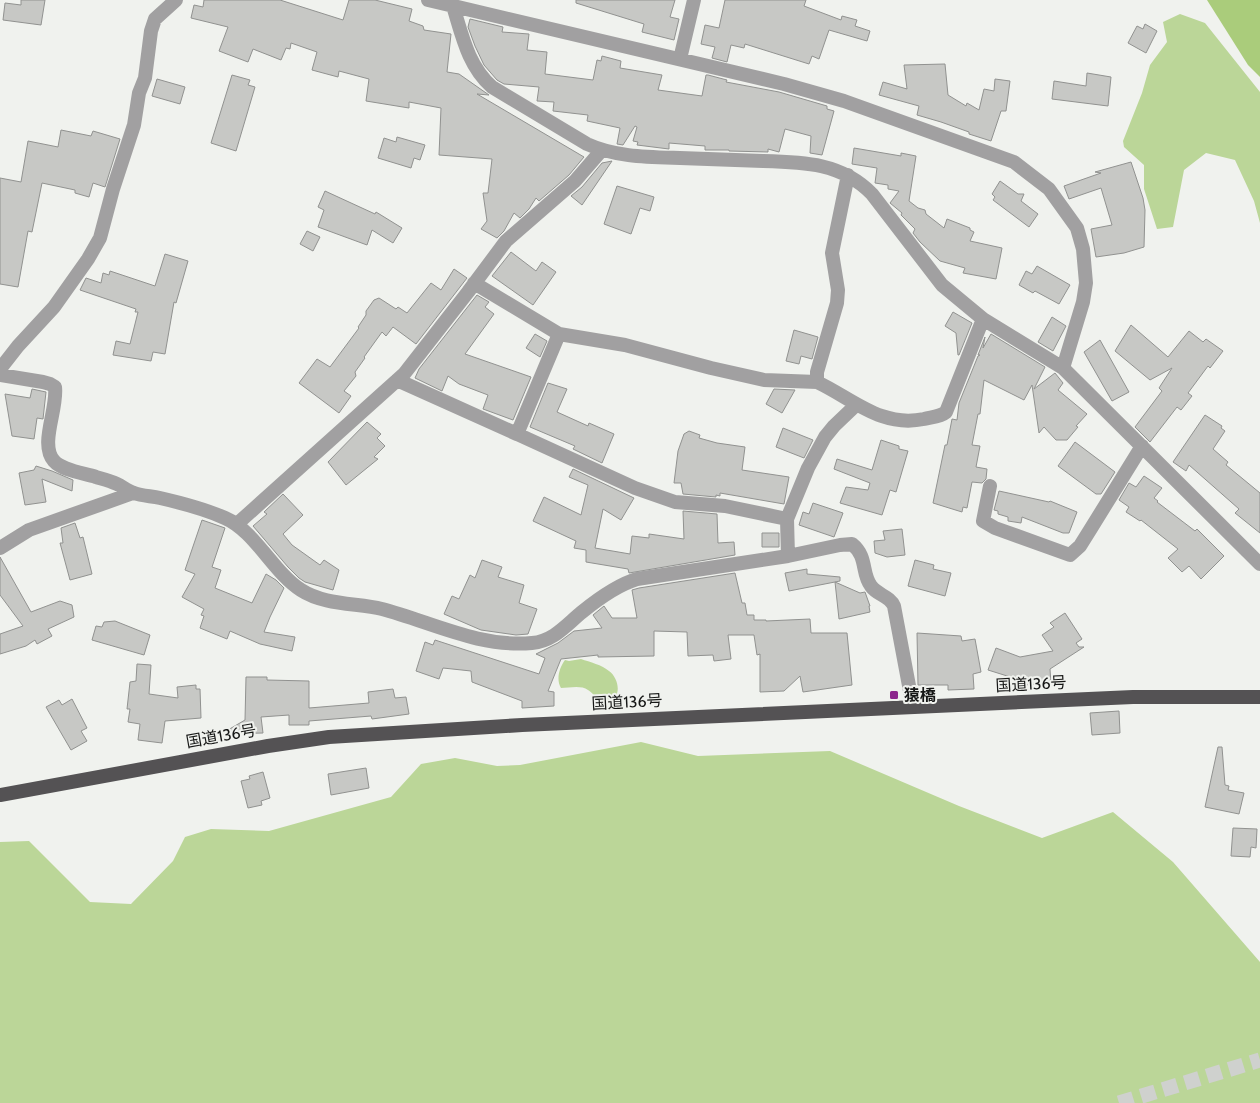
<svg xmlns="http://www.w3.org/2000/svg" width="1260" height="1103" viewBox="0 0 1260 1103" font-family="Cabin,'Noto Sans JP',sans-serif">
	<rect width="100%" height="100%" fill="#f0f2ee"/>
	<path fill="#bbd698" d="M1180,14L1205,23L1260,92V223L1254,201L1235,160L1206,153L1184,170L1173,227L1157,229L1144,189V165L1124,147L1123,141L1142,93L1150,65L1167,42L1163,22Z
		M581,659C590,662 602,665 609,671C619,678 623,699 607,700C595,701 596,695 588,690C581,685 569,688 561,688C556,680 559,668 565,660L569,661Z
		M641,742L698,756L830,751L959,806L1042,838L1113,812L1173,862L1260,962V1103H0V842L29,841L90,902L131,904L173,861L185,837L211,829L269,831L391,797L421,764L455,758L497,766L520,765Z"/>
	<path fill="#aacc7b" d="M1207,0H1260V77L1248,65Z"/>
	<path fill="#c7c8c5" stroke="#919290" d="M21,0H45L41,25L3,20L5,3L21,5Z
		M204,0H280L343,20L349,0H375L412,9L409,21L423,26L424,30L451,34L447,72L459,74L489,95L477,94L584,157L569,175L539,201L536,198L529,209L520,218L514,213L504,231L497,238L481,229L487,221L483,193H488L492,159L439,155L441,108L409,102V108L366,101L369,79L339,71L338,77L312,70L317,52L291,43L290,49L286,48L281,60L253,49L248,62L219,51L228,27L191,18L194,5L203,7Z
		M576,0H675L670,17L679,19L674,40L642,32L644,24L576,3Z
		M725,0H806L804,6L841,20L842,16L857,20L855,26L870,31L867,41L829,30L819,59L812,56L809,64L745,44L744,48L731,45L727,62L712,58L715,47L701,44L705,25L719,28Z
		M470,19L503,27L502,32L529,34L527,50L547,52L545,74L593,80L597,60L601,61L602,56L621,61L620,68L662,75L658,90L702,96L706,75H708L727,80L726,82L779,92L827,106V109L834,111L822,155L810,153L811,136L785,129L779,152L768,149V152L729,151V150H705V146L669,143V149L637,145L638,142L633,141L637,127L635,126L623,145L617,144L620,128L587,121L588,115L553,111L554,102L537,101L539,87L504,84L497,80L484,65L475,46L468,27Z
		M1145,24L1157,31L1146,53L1128,43L1137,26L1143,29Z
		M945,64L948,95L966,106L967,103L979,110L984,89L994,91L995,79L1010,81L1006,111H1001L991,141L969,134V132L941,122L917,115L919,106L879,95L883,82L907,89L904,65Z
		M1087,73L1111,77L1108,106L1052,99L1054,81L1086,86Z
		M232,75L250,80L248,85L255,87L236,151L211,143Z
		M157,79L185,87L180,104L152,96Z
		M61,130L91,136L93,131L120,139L105,187L93,183L89,197L75,193V190L42,183L32,232L28,231L18,287L0,284V178L21,182L28,141L58,147Z
		M397,137L425,145L420,160L414,158L411,168L378,158L384,138L396,142Z
		M854,148L901,156V153L916,156L909,201L918,208L925,210L926,214L944,228L947,219L970,228V230L974,232L970,241L1002,248L996,279L963,273L965,268L940,261L920,242L913,233L915,229L901,215L902,213L890,203L899,191L888,189V185L875,183L877,168L852,164Z
		M612,161L582,205L571,196L582,187L602,163Z
		M1131,162L1143,198L1145,210L1144,247L1124,253L1096,257L1091,229L1112,225L1101,188L1069,199L1064,186L1101,173L1095,172Z
		M1000,181L1018,194H1024L1021,201L1038,214L1029,227L993,200L995,197L992,194Z
		M617,186L654,197L650,211L640,208L631,234L604,224Z
		M325,191L375,214L376,212L402,228L393,243L372,230L367,245L318,227L324,210L318,207Z
		M307,231L320,237L313,251L300,244Z
		M511,252L536,271L542,262L556,272L533,305L492,276Z
		M165,254L188,261L176,303L174,302L165,354L153,352L151,361L113,355L116,341L130,344L138,312H135L136,309L80,290L86,278L101,283L103,273L109,275L110,271L155,286Z
		M1037,266L1070,285L1059,304L1035,291L1033,293L1019,285L1026,271L1032,274Z
		M454,269L467,278L416,344L393,327L386,336L382,332L364,357L365,358L355,372L356,376L344,391L351,396L339,413L299,383L317,359L330,367L359,328L358,327L366,315V311L374,300L379,298L396,309L398,307L407,313L431,283L441,290Z
		M477,295L489,302L485,307L494,314L465,354L531,377L513,420L483,409L488,395L459,384L448,376L442,391L415,378L419,369Z
		M953,312L972,323L959,355H958L956,333L945,326Z
		M1052,317L1066,326L1053,351L1038,342Z
		M1131,325L1168,357L1189,331L1203,342L1206,339L1223,351L1210,368L1208,366L1188,393L1192,396L1181,410L1177,407L1150,442L1135,427L1162,391L1159,388L1172,368L1150,380L1115,351Z
		M794,330L818,337L812,359L801,356L799,364L786,361Z
		M535,334L547,341L540,357L526,348Z
		M991,334L1045,367L1034,389L1055,373L1063,383L1058,390L1087,414L1076,426L1078,427L1067,440H1056L1044,427L1039,433L1032,385L1024,400L984,380L980,414H978L972,445L980,446L976,467L987,469L986,479L982,483L972,482L967,508L963,507L962,512L933,503L945,445H947L952,419L957,420L959,403L978,356L980,355H978L985,337L983,348Z
		M1100,340L1129,392L1112,401L1084,352Z
		M548,383L567,389L557,412L588,426L589,423L614,434L602,463L573,449L575,446L530,427Z
		M32,389L46,392L43,419L37,418L34,439L12,436L5,394L30,398Z
		M774,389L795,390L782,413L766,404Z
		M1205,415L1222,426L1221,428L1225,431L1213,449L1228,462L1226,465L1260,493V533L1235,513L1239,509L1189,465L1186,471L1173,462Z
		M367,422L381,434L377,438L385,446L374,457L378,459L346,485L328,462Z
		M783,428L813,440L804,458L776,447Z
		M689,431L700,435L699,438L717,443L745,447L742,470L789,477L784,504L720,493V496L716,495V497L683,494L681,483H674L678,451L684,434Z
		M881,440L899,446V449L908,451L896,492L890,490L882,515L840,503L846,487L868,490L870,483L834,469L837,459L872,470Z
		M1075,442L1115,472L1101,494H1096L1058,466Z
		M36,466L52,471L73,480L72,491L42,479L46,502L25,505L19,473L34,470Z
		M573,469L634,498L621,520L603,509L595,548L630,554L632,536L649,538V534L684,539L683,511L717,514L718,543L734,542L735,555L629,573L628,569L586,562V550L574,548L576,541L533,521L544,497L581,515L588,485L569,477Z
		M1144,476L1162,488L1154,498L1158,501L1157,502L1195,531L1197,529L1224,556L1201,579L1189,566L1182,572L1168,558L1178,549L1141,520L1140,521L1126,512L1129,507L1119,500L1129,483L1136,487Z
		M999,491L1049,502L1050,501L1077,512L1069,533H1063L1022,517L1021,523L1008,521V517L998,514V511L994,510Z
		M283,494L303,515L283,534L292,545L320,565L324,560L339,570L333,590L305,582L299,578L288,567L253,526L267,514L264,512Z
		M813,503L843,513L834,537L799,525L803,512L809,514Z
		M202,520L225,528L212,567L221,570L215,588L252,603L266,574L276,580L284,588L270,617L264,632L295,637L292,651L260,644L230,631L227,639L200,628L204,616L201,615L204,609L182,597L195,574L185,570Z
		M75,523L80,538L83,537L92,574L70,580L60,543H63L61,528Z
		M902,529L905,555L887,557L875,553L874,541L885,540L883,531Z
		M762,533H779V547H762Z
		M0,557L31,612L60,601L72,605L74,617L48,629L52,636L37,644L35,640L26,646L0,654V634L23,626L0,595Z
		M482,560L502,567L498,577L524,585L519,603L537,609L528,634L516,635L481,630L444,614L452,596L459,599L470,575L475,578Z
		M915,560L934,565L933,569L951,573L945,596L908,586Z
		M807,569V574L840,577V581L789,591L785,573Z
		M735,573L742,603H745L747,615H754V620H766V621L810,619L811,633H847L852,685L803,692L800,676L784,691L760,692V654L757,655L754,635H728L731,659L714,661L713,655L688,656L687,632L654,631V656L598,657V655L561,659L548,691L554,692V706L522,708V701L472,682L471,671L443,668L439,679L416,671L425,642L433,645L435,640L539,674L545,658L536,654L558,643L574,631L602,628L593,615L604,606L612,618H637L632,590L639,588Z
		M835,582L860,593L865,592L870,606H869L870,612L839,619Z
		M1065,613L1082,639L1076,643L1079,647H1084L1050,669L1051,684L1020,685V680L988,670L996,648L1020,657L1053,651L1042,635L1054,627L1050,623Z
		M115,621L150,635L144,655L92,640L96,626L102,627L104,622Z
		M917,633L961,636L962,641L975,639L981,672L973,674L974,689L948,690V685H918Z
		M137,664L151,665L149,694L178,698L177,687L196,685V689H200L201,718L165,721L162,743L138,740L140,724L128,722L130,709H127L130,682L136,681Z
		M246,677H267V680L309,681V708L369,703L368,692L393,689L395,698L406,697L409,714L372,719L371,716L309,721V725H289V715L261,717L263,733L221,734L245,720Z
		M72,699L87,728L81,731L87,741L71,750L46,707L59,700L62,705Z
		M1119,711L1120,733L1092,735L1090,713Z
		M1218,747H1222L1225,785L1229,786L1228,790L1244,793L1239,814L1205,807Z
		M366,768L369,788L331,795L328,774Z
		M263,772L270,798L261,801L262,805L248,808L241,781L250,779L249,776Z
		M1233,828L1257,829L1256,848L1251,847L1250,857L1231,856Z"/>
	<g fill="none" stroke-linecap="round" stroke-linejoin="round">
		<path stroke="#cfd1ce" stroke-width="15" stroke-dasharray="15 8" stroke-linecap="butt" d="M1119,1103L1260,1060"/>
		<path stroke="#a1a0a1" stroke-width="14" d="M428,0L784,84L844,101L1014,162L1049,189L1077,228L1083,249L1086,283L1083,302L1063,368
			M453,6C462,35 468,66 492,87L587,144C615,157 648,157 680,158C708,159 735,160 763,161C804,162 842,163 872,194L942,285L983,319L1063,368L1260,564
			M680,59L694,0
			M848,175L832,253L838,290L837,303L817,372V382C853,399 881,428 924,419C932,417 940,417 946,412L983,319
			M474,283L559,334L625,345L711,368L764,380L817,382
			M559,334L517,434L635,488L675,502L725,506L787,519
			M0,369L18,346L54,307L88,259L100,238L113,189L134,125L139,93L145,78L151,31L155,19L176,0
			M0,375L43,382L50,384L55,387C58,409 39,444 54,461C63,471 84,473 96,477C103,479 111,481 117,484C123,487 128,491 134,493C142,496 151,496 160,498C182,503 205,509 225,518C255,531 273,572 301,590C324,605 356,603 382,609C431,622 480,648 532,643C554,641 566,625 582,612C598,599 617,585 637,579L788,556L840,545L852,544C868,557 861,573 871,586C877,595 890,596 894,606L913,707
			M397,380L517,434
			M990,486L983,521L995,528L1070,555L1080,546L1090,530L1142,446
			M237,524L404,374L468,292L506,241L575,181L601,151
			M0,548L29,530L133,493
			M788,556L787,519L808,468L825,437L834,426L856,405"/>
		<path stroke="#545254" stroke-width="14" d="M0,795L268,746L329,737L522,725L1133,697H1260"/>
	</g>
	<rect fill="#8d278d" stroke="#f0f2ee" stroke-width="2" x="889" y="690" width="10" height="10" rx="2.5"/>
	<g text-anchor="middle" dominant-baseline="central" stroke-width="4" stroke-linejoin="round" paint-order="stroke">
		<g font-size="16" fill="#161716" stroke="#f0f2ee">
			<text transform="translate(1031 684) rotate(-3)">国道136号</text>
			<text transform="translate(627 702) rotate(-3)">国道136号</text>
			<text transform="translate(221 736) rotate(-10)">国道136号</text>
		</g>
		<g font-size="16" font-weight="bold" fill="#161716" stroke="#f0f2ee" text-anchor="start">
			<text x="904" y="695">猿橋</text>
		</g>
	</g>
</svg>
